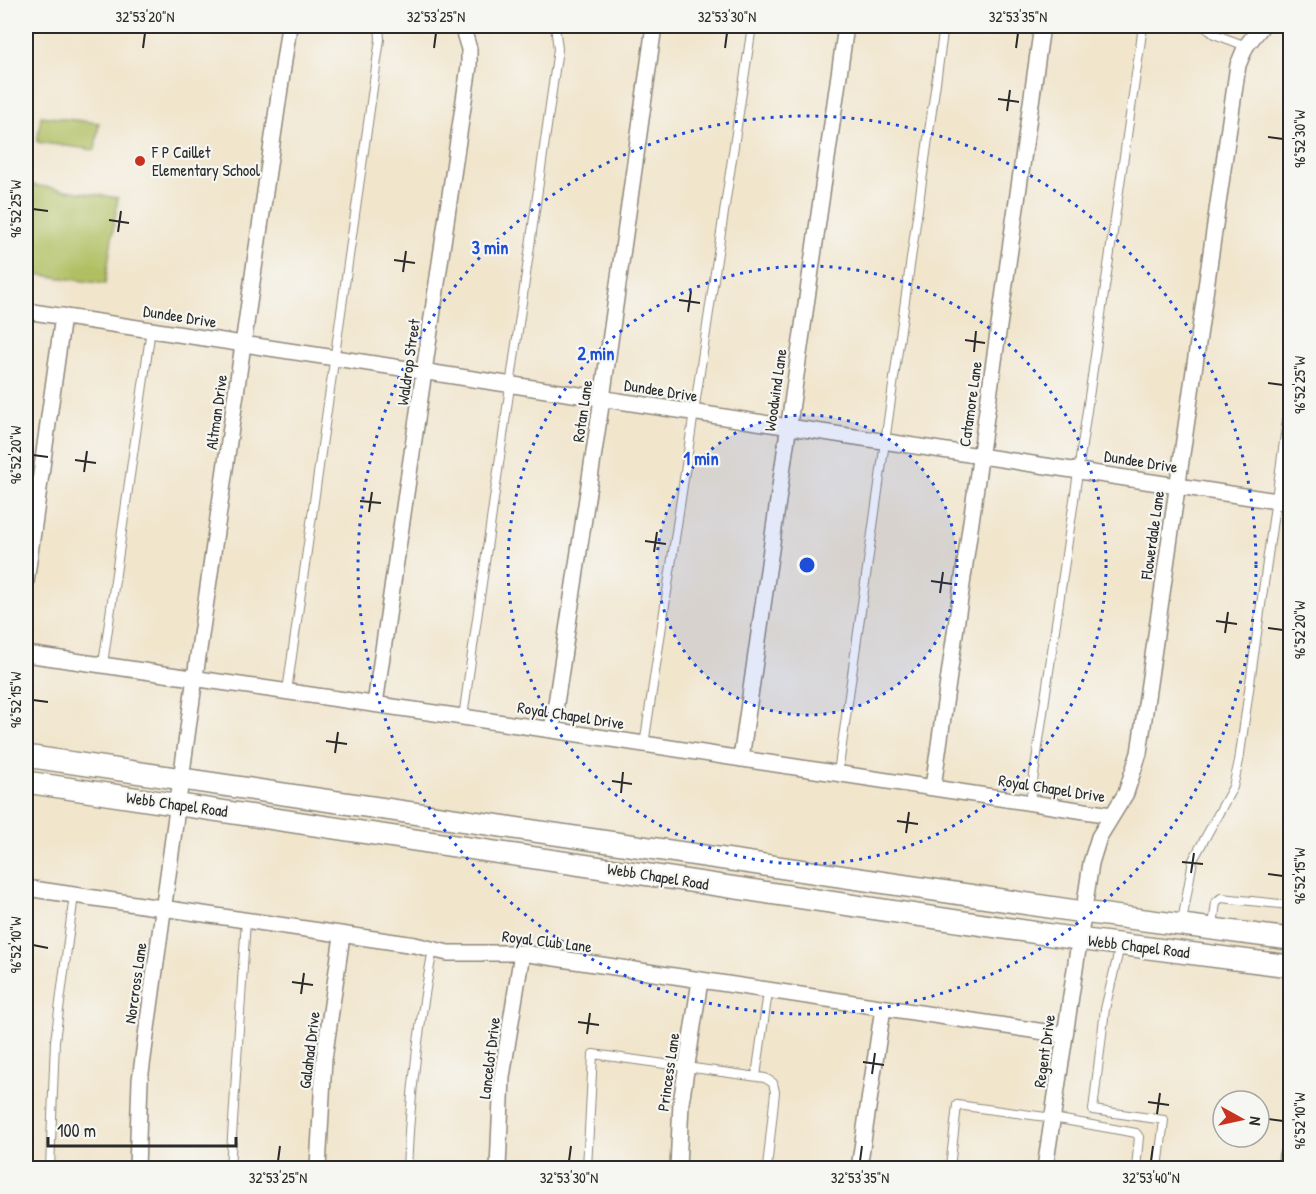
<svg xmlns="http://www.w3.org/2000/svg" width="1316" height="1194" viewBox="0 0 1316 1194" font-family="'Patrick Hand',sans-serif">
	<rect width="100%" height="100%" fill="#f6f6f2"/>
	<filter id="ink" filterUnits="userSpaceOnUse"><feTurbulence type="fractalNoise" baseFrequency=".0167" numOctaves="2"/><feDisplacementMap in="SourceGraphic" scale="12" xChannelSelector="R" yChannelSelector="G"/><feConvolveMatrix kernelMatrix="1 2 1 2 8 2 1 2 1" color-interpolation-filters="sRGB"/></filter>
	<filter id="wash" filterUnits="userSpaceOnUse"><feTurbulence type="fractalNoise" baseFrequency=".008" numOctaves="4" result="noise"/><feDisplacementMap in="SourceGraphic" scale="24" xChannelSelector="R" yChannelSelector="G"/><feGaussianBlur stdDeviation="1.35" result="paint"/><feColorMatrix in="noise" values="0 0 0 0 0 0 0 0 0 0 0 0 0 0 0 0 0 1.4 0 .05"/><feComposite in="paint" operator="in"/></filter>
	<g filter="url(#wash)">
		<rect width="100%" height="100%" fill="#f1e5cc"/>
		<path fill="#b0bf62" stroke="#6e7546" stroke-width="1.5" d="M41,116L99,123L95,150L37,142Z
			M26,184L118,198L105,284L26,273Z"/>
	</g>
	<g filter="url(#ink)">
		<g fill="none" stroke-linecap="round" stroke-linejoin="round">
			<defs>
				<path id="lane" d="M1204,26L1214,34L1246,46
					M103,664L151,329
					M287,691L380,39L379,26
					M463,717L558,49L555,26
					M644,745L752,26
					M838,773L944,26
					M1030,802L1143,26
					M1182,922L1193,860L1233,787L1239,761L1290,399
					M1213,927L1216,902L1221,898L1290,905
					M1120,946L1105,1009L1093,1110L1164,1120L1158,1168
					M756,1076L768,992
					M50,1168L55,1041L74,895
					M230,1168L246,920
					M407,1168C410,1094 419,1022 433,949
					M587,1168L593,1054L765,1078L773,1083L775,1092L767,1168
					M950,1168L957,1105L1053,1118L1136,1133L1139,1137L1136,1168"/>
				<path id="street" d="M26,311L1290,503
					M26,582L63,316
					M26,654L552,730L1111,815
					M375,704L469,66V49L462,26
					M552,730L602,399L654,26
					M741,759L846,26
					M933,787L1042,26
					M26,888L415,945L448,953H522L1065,1035
					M137,1168L140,1080L195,677L289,26
					M318,1168L324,1059L342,936
					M498,1168L502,1077L522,953
					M678,1168L681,1103L700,981
					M859,1168L883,1008
					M1045,1168L1091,863L1099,837L1126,793L1139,753L1238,65L1246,46L1262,26"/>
				<path id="secondary" d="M26,756L1083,912L1290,939
					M26,782L1078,939L1290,966
					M1289,1168L1290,1156"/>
			</defs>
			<use href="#lane" stroke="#8e887c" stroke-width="10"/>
			<use href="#street" stroke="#8e887c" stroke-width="18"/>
			<use href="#secondary" stroke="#8e887c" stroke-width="24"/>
			<use href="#lane" stroke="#fff" stroke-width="8"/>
			<use href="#street" stroke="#fff" stroke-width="15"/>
			<use href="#secondary" stroke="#fff" stroke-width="21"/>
		</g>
	</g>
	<path fill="none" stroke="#2b2b2b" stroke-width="2" d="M143,48L145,33M434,48L436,33M725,48L727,33M1016,48L1018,33M998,99L1019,102M1007,111L1010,90M1268,137L1283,139M33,209L48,211M109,220L129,223M118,232L121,211M394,260L415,263M403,272L406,251M679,300L700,303M688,312L691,291M965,340L985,343M974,352L976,331M1268,383L1283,385M33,455L48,457M75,460L96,463M84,472L87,451M360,501L381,503M369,512L372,492M645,541L666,544M654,552L657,532M931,581L952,584M940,593L943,572M1216,621L1237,624M1268,628L1283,630M1225,633L1228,612M33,700L48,702M326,741L347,744M335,753L338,732M612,781L632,784M621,793L623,772M897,821L918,824M906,833L909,812M1182,862L1203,864M1191,873L1194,853M1268,874L1283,876M33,945L48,948M292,982L313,985M301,994L304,973M578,1022L599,1025M587,1034L590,1013M863,1062L884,1065M872,1074L875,1053M1148,1102L1169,1105M1157,1114L1160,1093M1268,1119L1283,1121M278,1161L280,1146M569,1161L571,1146M860,1161L862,1146M1151,1161L1153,1146"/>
	<circle cx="807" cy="565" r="150" fill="#1d4ed8" fill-opacity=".12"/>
	<g fill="none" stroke="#1d4ed8" stroke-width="3" stroke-dasharray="3 6">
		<circle cx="807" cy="565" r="150"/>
		<circle cx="807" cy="565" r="299"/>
		<circle cx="807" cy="565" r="449"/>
	</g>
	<circle fill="#c8321e" stroke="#f6f6f2" stroke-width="2" cx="140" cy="161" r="6"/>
	<g text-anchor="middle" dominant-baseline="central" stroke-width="4.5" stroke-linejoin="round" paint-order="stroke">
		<g font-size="16" fill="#2b2b2b" stroke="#f6f6f2" text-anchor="start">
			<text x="152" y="152">F P Caillet<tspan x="152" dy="18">Elementary School</tspan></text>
		</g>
		<g font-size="16" fill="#2b2b2b" stroke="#f6f6f2">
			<text transform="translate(180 316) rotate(9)">Dundee Drive</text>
			<text transform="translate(408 362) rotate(-82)">Waldrop Street</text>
			<text transform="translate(661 390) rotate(9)">Dundee Drive</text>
			<text transform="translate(775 390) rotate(-82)">Woodwind Lane</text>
			<text transform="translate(970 404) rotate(-82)">Catamore Lane</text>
			<text transform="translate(582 411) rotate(-82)">Rotan Lane</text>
			<text transform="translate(216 412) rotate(-82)">Altman Drive</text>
			<text transform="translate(1141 461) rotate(9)">Dundee Drive</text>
			<text transform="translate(1152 535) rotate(-82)">Flowerdale Lane</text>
			<text transform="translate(571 715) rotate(9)">Royal Chapel Drive</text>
			<text transform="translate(1052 788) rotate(9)">Royal Chapel Drive</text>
			<text transform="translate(177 804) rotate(8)">Webb Chapel Road</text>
			<text transform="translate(658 876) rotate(9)">Webb Chapel Road</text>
			<text transform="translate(547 941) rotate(7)">Royal Club Lane</text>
			<text transform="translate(1139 946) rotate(7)">Webb Chapel Road</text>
			<text transform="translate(135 983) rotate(-82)">Norcross Lane</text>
			<text transform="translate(309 1050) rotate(-83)">Galahad Drive</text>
			<text transform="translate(1044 1051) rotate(-82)">Regent Drive</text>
			<text transform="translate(489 1058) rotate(-83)">Lancelot Drive</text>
			<text transform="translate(668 1072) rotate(-82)">Princess Lane</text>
		</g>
	</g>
	<circle cx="807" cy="565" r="9" fill="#1d4ed8" stroke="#f6f6f2" stroke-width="3"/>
	<g font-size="18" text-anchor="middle" font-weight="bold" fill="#1d4ed8" stroke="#f6f6f2" stroke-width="4.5" stroke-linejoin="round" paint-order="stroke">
		<text x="490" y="254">3 min</text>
		<text x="596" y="360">2 min</text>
		<text x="701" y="465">1 min</text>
	</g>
	<rect width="1316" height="1194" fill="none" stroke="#f6f6f2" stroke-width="66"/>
	<g transform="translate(1241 1119) rotate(98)"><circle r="28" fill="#f6f6f2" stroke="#a5a5a2" stroke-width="1.5"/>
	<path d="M0-4.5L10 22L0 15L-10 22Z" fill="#c8321e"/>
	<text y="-9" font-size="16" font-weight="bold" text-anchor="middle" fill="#2b2b2b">N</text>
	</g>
	<path d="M48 1137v9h188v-9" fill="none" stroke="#2b2b2b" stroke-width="3"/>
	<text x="57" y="1137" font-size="18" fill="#2b2b2b" stroke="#f6f6f2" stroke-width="4.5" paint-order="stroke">100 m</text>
	<rect x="33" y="33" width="1250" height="1128" fill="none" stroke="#2b2b2b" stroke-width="2"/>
	<g font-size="15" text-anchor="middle" fill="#2b2b2b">
		<text x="145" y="22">32°53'20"N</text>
		<text x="436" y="22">32°53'25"N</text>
		<text x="727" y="22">32°53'30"N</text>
		<text x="1018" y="22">32°53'35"N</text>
		<text transform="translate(1300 139) rotate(-90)" y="5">96°52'30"W</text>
		<text transform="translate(16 209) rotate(-90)" y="5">96°52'25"W</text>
		<text transform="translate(1300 385) rotate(-90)" y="5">96°52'25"W</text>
		<text transform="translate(16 455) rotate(-90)" y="5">96°52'20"W</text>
		<text transform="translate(1300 630) rotate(-90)" y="5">96°52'20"W</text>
		<text transform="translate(16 700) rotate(-90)" y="5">96°52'15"W</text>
		<text transform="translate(1300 876) rotate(-90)" y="5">96°52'15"W</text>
		<text transform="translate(16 945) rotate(-90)" y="5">96°52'10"W</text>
		<text transform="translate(1300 1121) rotate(-90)" y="5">96°52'10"W</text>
		<text x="278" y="1183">32°53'25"N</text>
		<text x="569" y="1183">32°53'30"N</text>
		<text x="860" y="1183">32°53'35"N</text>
		<text x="1151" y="1183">32°53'40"N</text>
	</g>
</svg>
